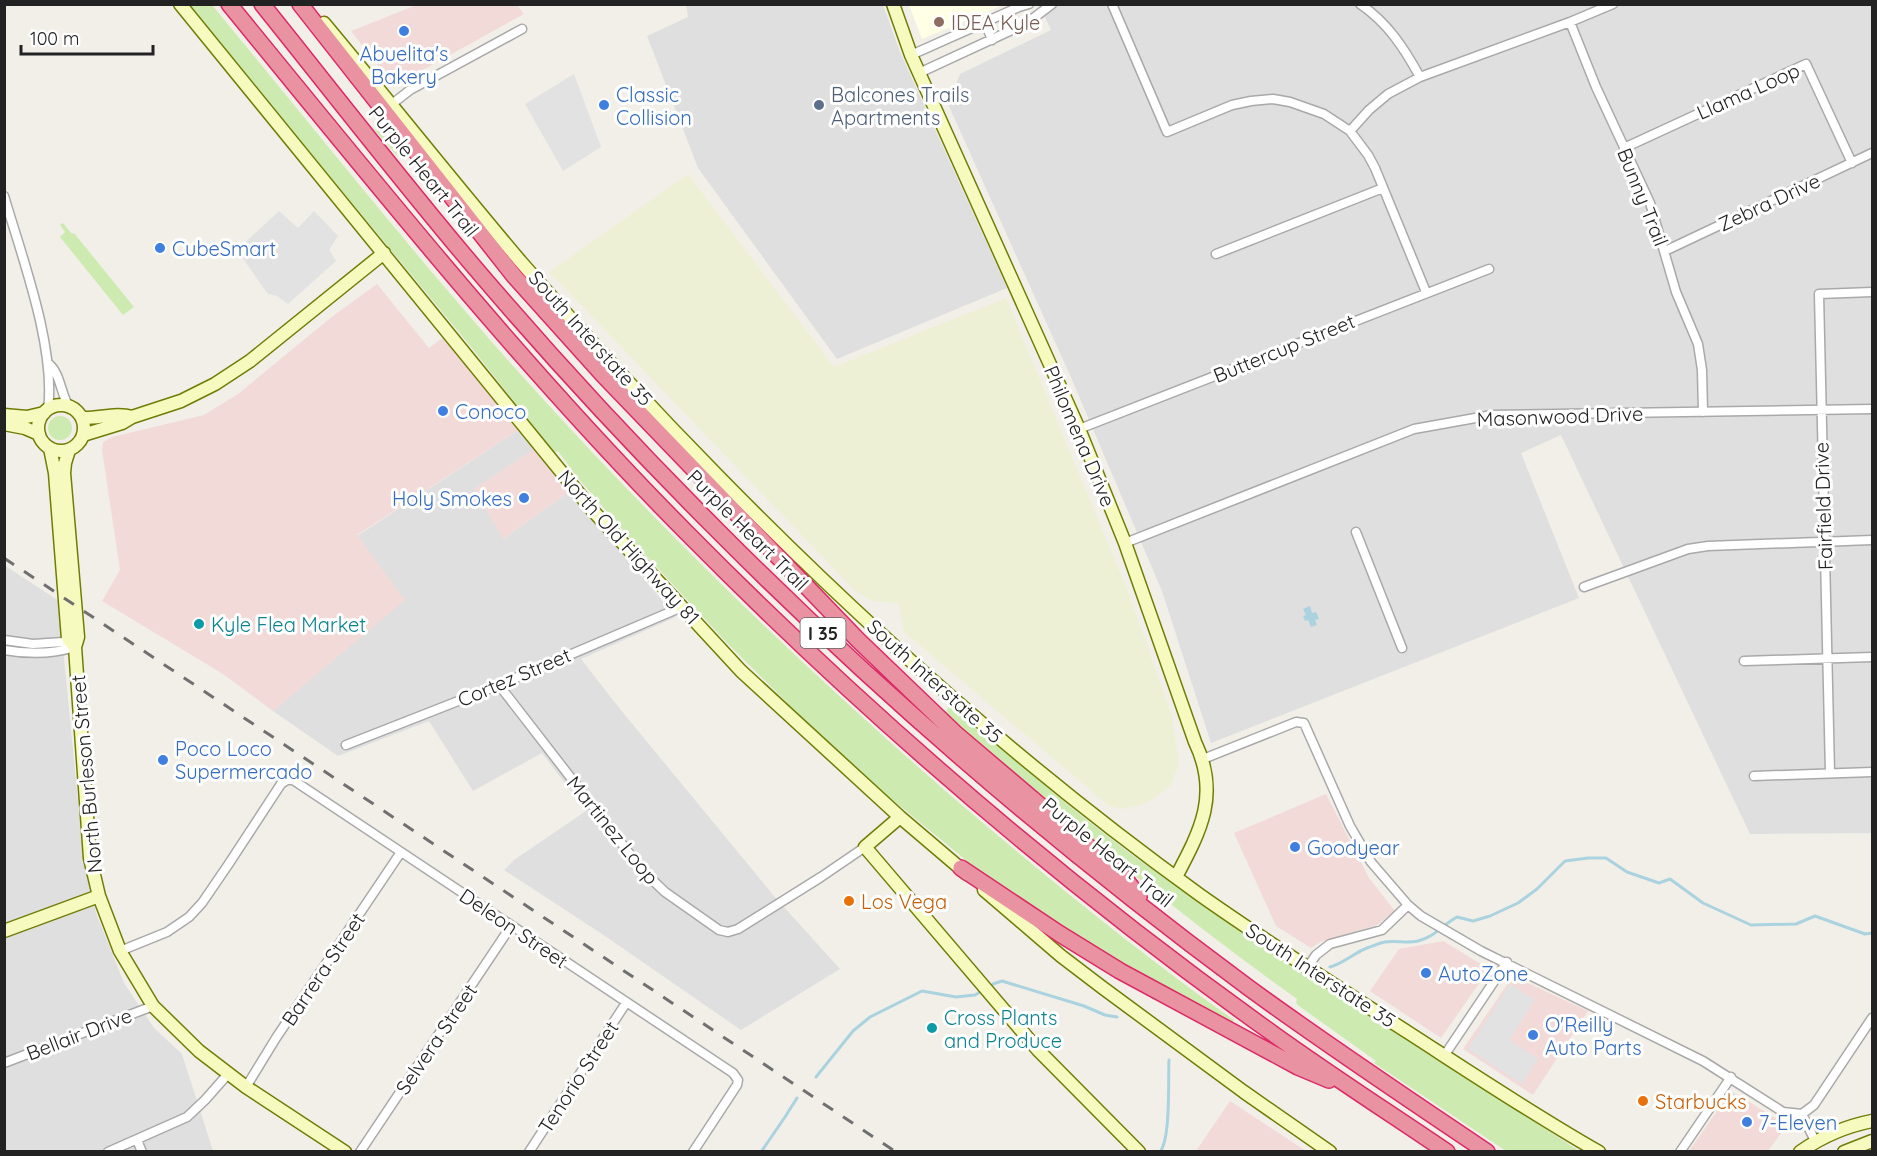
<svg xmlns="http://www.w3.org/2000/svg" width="1877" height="1156" viewBox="0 0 1877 1156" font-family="Quicksand,sans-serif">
	<rect width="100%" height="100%" fill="#f2efe9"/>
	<path fill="#e0dfdf" d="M686,5H883L900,52L1007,288L837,359L698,168L647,36L688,17Z
		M1039,5H1872V833L1750,834L1561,435L1521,453L1579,598L1211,743L1162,591L1069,373L948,104L960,74L1051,30Z
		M520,429L536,448L503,539L570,491L676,617L581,659L620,709L774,896L840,969L741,1030L602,934L504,870L514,860L586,811L542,753L473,791L429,721L338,756L273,711L302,686L357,536Z
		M4,565L62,603L64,658L84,863L96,913L124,983L154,1028L182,1054L213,1151H5Z"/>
	<path fill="#f2dad9" d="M419,4L517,5L524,14L394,86L351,31Z
		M377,284L429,348L444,337L520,429L357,535L405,600L273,711L223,674L102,601L120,570L102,450L103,442L112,437L204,415L238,394L333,316Z
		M536,448L570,491L503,539L474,489Z
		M1326,794L1369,878L1395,911L1377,925L1320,942L1311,948L1276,926L1234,833Z
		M1443,941L1489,969L1441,1038L1370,991L1399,949Z
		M1513,976L1588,1011L1533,1095L1463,1049Z
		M1731,1091L1787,1125L1768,1151H1689Z
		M1230,1101L1306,1151H1196Z"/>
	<path fill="#ffffe5" d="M909,5V4L1003,5L922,39Z"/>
	<path fill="#eef0d5" d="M688,174L834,367L1006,298L1127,589L1171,713L1179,763L1171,785L1155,798L1141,805L1122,809L1109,806L904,632L898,603L873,601L856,592L549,272Z"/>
	<path fill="#cdebb0" d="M188,5H212C312,126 410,250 514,367C658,528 813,678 977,818C1060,888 1145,957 1234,1020L1231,1025L1133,974L994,883L884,793L834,749L726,642L628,536L577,477L558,451L555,453L467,342Z
		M372,127L384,135L390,143L397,138L407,152L398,157Z
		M63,223L72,234L74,233L134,307L123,315L60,237L65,232L60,225Z
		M48 428a12 12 0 1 1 24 0a12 12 0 1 1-24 0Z
		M704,470C793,559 884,645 978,728C1047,788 1116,847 1192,897L1579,1151H1506L1374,1063L1376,1061L1299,1006L1296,1003L1297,999C1174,911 1058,815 946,713L949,705L782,550Z"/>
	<path fill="#e2e2e2" d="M574,74L601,147L563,171L525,104Z
		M279,211L298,228L314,211L338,236L329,250L336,261L288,304L277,296L268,294L237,250Z
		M1510,984L1535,1000L1509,1040L1538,1059L1522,1084L1468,1049Z"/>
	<path fill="#aad3df" d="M1310,606L1312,613L1316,612L1319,619L1315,620L1317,625L1311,627L1308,620L1305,621L1303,616L1306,615L1303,609Z"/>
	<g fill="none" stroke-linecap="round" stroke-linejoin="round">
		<path stroke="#aad3df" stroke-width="3" d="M1330,967C1344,963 1354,953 1367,948C1373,946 1379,943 1385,942C1396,940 1407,944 1418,941C1436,936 1441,926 1457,917L1473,921L1490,916L1518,903L1537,889L1565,861L1588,858H1606L1627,872L1659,883L1670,879L1703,903L1751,925L1796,924L1815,916L1865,934L1872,933
			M993,984L1002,981L1084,1006L1105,1015L1117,1017
			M816,1077L853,1031L870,1017L922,991L956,997L975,995L980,992
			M761,1152L785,1117L797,1098
			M1160,1152C1171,1137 1168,1080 1169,1060"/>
		<defs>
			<path id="street" d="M1112,4L1167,132L1232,105L1251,101L1273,99L1290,102L1324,114L1350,131L1368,155L1375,168L1426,292
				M1360,4C1388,23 1404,48 1420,77
				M985,22L992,40
				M1570,22L1596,87L1650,203L1676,292L1698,344L1702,370L1703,412
				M911,55L1019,7L1029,4
				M919,73L1027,23L1052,4
				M392,104L410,90L522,29
				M1350,131L1369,110L1388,94L1420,77L1570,22L1613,4
				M1624,148L1806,64L1852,163
				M4,196C22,257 56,348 48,410
				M1665,251L1872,153
				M1216,254L1383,188
				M49,364C60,373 61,394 69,407
				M1079,429L1489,269
				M1356,532L1402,648
				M1125,543L1414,429L1492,415L1872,409
				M1584,587L1688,549L1708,546L1872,540
				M4,640L33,644L63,642L71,645
				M4,650C27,654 53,654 75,647
				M1744,661L1872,657
				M499,685L643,871L665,892L719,930L728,932L738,929L821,877L865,847
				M346,745L499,685L682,607
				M1203,759L1296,722L1304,723L1350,826L1371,862L1408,905L1421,916L1481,951L1703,1061L1783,1112L1802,1114L1814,1105L1872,1018
				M1830,773L1819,294L1872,292
				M1754,776L1872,772
				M120,951L167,932L189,917L202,903L228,865L281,784L287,780H293L733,1073L738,1080L737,1085L693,1152
				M1307,968L1316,955L1330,944L1382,930L1408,905
				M1444,1056L1507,962
				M4,1063L153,1006
				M246,1087L276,1038L401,852
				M1802,1114L1815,1141
				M137,1140L142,1152
				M108,1152L187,1117L205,1100L228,1074
				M360,1152L511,926
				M529,1152L626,1003
				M1680,1152L1731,1077"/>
			<path id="secondary" d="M180,4L594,512L741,671L900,817L967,874
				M893,4L911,55L1079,429L1125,543L1195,742C1220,794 1201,830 1176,877
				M324,23C390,102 454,183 521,262C585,336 651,408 719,477C868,629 1028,771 1200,895C1268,943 1339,988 1409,1033C1471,1073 1534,1115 1599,1152
				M38 428a23 23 0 1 1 46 0a23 23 0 1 1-46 0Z
				M4,415L27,417L44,413
				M82,418C98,419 116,412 132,417
				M4,424L25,428L39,434
				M83,435L122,423L132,417L181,401L215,384L250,361L384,253
				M50,448L55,473L68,639L75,647
				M69,450L65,463L64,473L78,637L75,647L90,858L99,896L120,951L153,1006L199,1051L246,1087L345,1152
				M900,817L865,847L1038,1050L1139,1152
				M984,890L1061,956L1103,988L1244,1092L1330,1152
				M4,931L99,896
				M1800,1152C1821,1137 1847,1126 1872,1121
				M1844,1152L1872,1141"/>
			<path id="highway" d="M229,4C377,185 523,368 688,534C868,716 1063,884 1272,1033C1329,1074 1388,1112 1447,1152
				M262,4C331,90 399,178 470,262C548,354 631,444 717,530C882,696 1061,849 1249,988C1327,1045 1407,1098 1487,1152
				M300,4L514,276L603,375L858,640L955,733L1123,876L1139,897
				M961,868L1060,934L1120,971L1298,1067L1329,1080"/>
		</defs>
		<use href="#street" stroke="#a9a9a9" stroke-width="11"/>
		<use href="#secondary" stroke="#707d05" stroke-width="15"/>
		<use href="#highway" stroke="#dc2a67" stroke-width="18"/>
		<use href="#street" stroke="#fff" stroke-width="8"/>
		<use href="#secondary" stroke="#f7fabf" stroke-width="12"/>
		<use href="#highway" stroke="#e892a2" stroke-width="15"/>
		<path stroke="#707070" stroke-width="3" stroke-dasharray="12 12" stroke-linecap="butt" d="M4,558L896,1152"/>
	</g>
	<circle fill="#8d6e63" stroke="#fff" stroke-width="2" cx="939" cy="22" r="6"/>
	<g fill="#3f7fe0" stroke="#fff" stroke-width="2">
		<circle cx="404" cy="31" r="6"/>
		<circle cx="604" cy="105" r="6"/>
		<circle cx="160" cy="248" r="6"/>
		<circle cx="443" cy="411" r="6"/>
		<circle cx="524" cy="498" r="6"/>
		<circle cx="163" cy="760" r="6"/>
		<circle cx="1295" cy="847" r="6"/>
		<circle cx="1426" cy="973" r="6"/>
		<circle cx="1533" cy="1035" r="6"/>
		<circle cx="1747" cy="1122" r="6"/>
	</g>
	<circle fill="#5c6f8a" stroke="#fff" stroke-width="2" cx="819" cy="105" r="6"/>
	<g fill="#0f9aa8" stroke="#fff" stroke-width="2">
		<circle cx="199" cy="624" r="6"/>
		<circle cx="932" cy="1028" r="6"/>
	</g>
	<g fill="#e8710a" stroke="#fff" stroke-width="2">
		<circle cx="849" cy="901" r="6"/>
		<circle cx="1643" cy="1101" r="6"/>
	</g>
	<g text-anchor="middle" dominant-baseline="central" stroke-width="6" stroke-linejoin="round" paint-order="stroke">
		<rect fill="#fff" stroke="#646464" stroke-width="1.5" x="800.5" y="618" width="45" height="30" rx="4.5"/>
		<g font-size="18" font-weight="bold" fill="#222">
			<text x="823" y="633">I 35</text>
		</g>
		<g font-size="20" fill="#785e54" stroke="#fff" text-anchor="start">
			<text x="951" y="22">IDEA Kyle</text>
		</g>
		<g font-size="20" fill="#366cbe" stroke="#fff" text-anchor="start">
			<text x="404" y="53" text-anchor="middle">Abuelita's<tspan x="404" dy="23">Bakery</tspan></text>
			<text x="616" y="94">Classic<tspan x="616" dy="23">Collision</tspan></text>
			<text x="172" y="248">CubeSmart</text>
			<text x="455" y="411">Conoco</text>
			<text x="512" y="498" text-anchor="end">Holy Smokes</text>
			<text x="175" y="748">Poco Loco<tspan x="175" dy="23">Supermercado</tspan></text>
			<text x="1307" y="847">Goodyear</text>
			<text x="1438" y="973">AutoZone</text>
			<text x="1545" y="1024">O'Reilly<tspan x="1545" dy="23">Auto Parts</tspan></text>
			<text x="1759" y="1122">7-Eleven</text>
		</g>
		<g font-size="20" fill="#222" stroke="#fff">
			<text transform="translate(1748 91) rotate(-24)">Llama Loop</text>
			<text transform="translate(424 171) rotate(51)">Purple Heart Trail</text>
			<text transform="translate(1643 197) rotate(68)">Bunny Trail</text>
			<text transform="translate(1769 202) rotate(-25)">Zebra Drive</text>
			<text transform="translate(591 338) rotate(48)">South Interstate 35</text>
			<text transform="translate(1284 348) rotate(-22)">Buttercup Street</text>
			<text transform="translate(1560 416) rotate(-2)">Masonwood Drive</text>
			<text transform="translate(1080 436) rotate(67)">Philomena Drive</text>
			<text transform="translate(1823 506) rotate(-92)">Fairfield Drive</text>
			<text transform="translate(748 530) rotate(45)">Purple Heart Trail</text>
			<text transform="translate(629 547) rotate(48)">North Old Highway 81</text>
			<text transform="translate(514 677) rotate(-23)">Cortez Street</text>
			<text transform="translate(935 681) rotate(42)">South Interstate 35</text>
			<text transform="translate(86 774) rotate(-95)">North Burleson Street</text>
			<text transform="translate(613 830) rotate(51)">Martinez Loop</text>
			<text transform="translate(1108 852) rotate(39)">Purple Heart Trail</text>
			<text transform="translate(514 928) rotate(34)">Deleon Street</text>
			<text transform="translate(323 969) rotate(-56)">Barrera Street</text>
			<text transform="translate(1321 975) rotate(33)">South Interstate 35</text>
			<text transform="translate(79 1034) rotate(-21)">Bellair Drive</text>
			<text transform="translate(436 1039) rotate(-56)">Selvera Street</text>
			<text transform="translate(578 1077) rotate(-57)">Tenorio Street</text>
		</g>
		<g font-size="20" fill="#4e5e75" stroke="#fff" text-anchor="start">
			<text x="831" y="94">Balcones Trails<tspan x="831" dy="23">Apartments</tspan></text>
		</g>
		<g font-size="20" fill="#0d838f" stroke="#fff" text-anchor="start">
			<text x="211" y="624">Kyle Flea Market</text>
			<text x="944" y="1017">Cross Plants<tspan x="944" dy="23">and Produce</tspan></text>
		</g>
		<g font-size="20" fill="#c56008" stroke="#fff" text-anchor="start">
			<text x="861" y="901">Los Vega</text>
			<text x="1655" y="1101">Starbucks</text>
		</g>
	</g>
	<rect width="1877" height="1156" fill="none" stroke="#222222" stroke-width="12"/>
	<path d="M21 45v9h132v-9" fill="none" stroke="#222222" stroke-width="3"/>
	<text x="30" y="45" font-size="18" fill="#222222" stroke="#ffffff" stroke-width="4.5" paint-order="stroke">100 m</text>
</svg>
